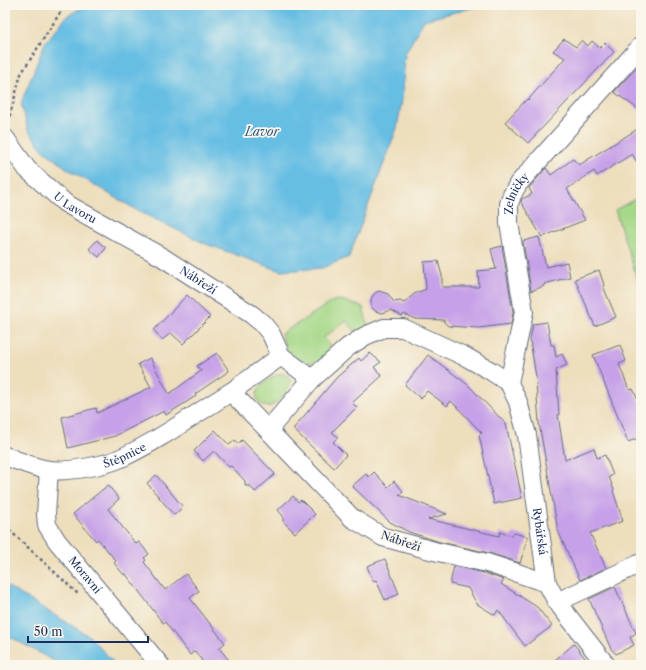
<svg xmlns="http://www.w3.org/2000/svg" width="646" height="670" viewBox="0 0 646 670" font-family="'Libre Caslon Text',serif">
	<rect width="100%" height="100%" fill="#fbf7ec"/>
	<filter id="ink" filterUnits="userSpaceOnUse"><feTurbulence type="fractalNoise" baseFrequency=".025" numOctaves="2"/><feDisplacementMap in="SourceGraphic" scale="8" xChannelSelector="R" yChannelSelector="G"/><feConvolveMatrix kernelMatrix="1 2 1 2 8 2 1 2 1" color-interpolation-filters="sRGB"/></filter>
	<filter id="wash" filterUnits="userSpaceOnUse"><feTurbulence type="fractalNoise" baseFrequency=".012" numOctaves="4" result="noise"/><feDisplacementMap in="SourceGraphic" scale="16" xChannelSelector="R" yChannelSelector="G"/><feGaussianBlur stdDeviation="0.9" result="paint"/><feColorMatrix in="noise" values="0 0 0 0 0 0 0 0 0 0 0 0 0 0 0 0 0 1.4 0 .05"/><feComposite in="paint" operator="in"/></filter>
	<g filter="url(#wash)">
		<rect width="100%" height="100%" fill="#eddebc"/>
		<path fill="#a4d786" stroke="#608372" d="M641,196V291L615,210Z
			M341,300L363,307L368,326L356,332L347,321L324,337L332,350C330,353 327,357 324,359C314,365 299,362 291,354C286,349 283,341 281,334L333,301Z
			M281,373L289,377C292,385 289,388 284,394C281,398 277,403 273,405C263,411 253,399 258,390C261,383 274,376 281,373Z"/>
		<path fill="#66bee3" stroke="#4076a0" d="M87,5H483L424,20L405,54L402,100L397,128L349,257L322,268L281,271L206,244L140,212L69,170L42,149L28,130L21,103L45,43L67,16Z
			M5,585L89,636L116,665H61L5,634Z"/>
		<g id="blocks">
			<path fill="#c6a0e8" d="M564,39L576,47L582,40L588,46L592,41L600,48L605,43L614,52L528,143L505,122L527,99L528,100L565,58L553,51Z
				M641,63V111L614,92Z
				M641,127V168L632,154L597,176L594,171L567,189L585,220L542,237L521,202L522,199L532,194L529,188L546,168L551,175L573,159L579,165Z
				M539,237L546,267L567,262L570,277L544,284V286L531,291L523,241Z
				M97,240L106,248L99,257L89,249Z
				M502,246L513,312L511,324L478,328L448,326L444,322V320L415,319L404,314L402,316L391,310L382,313L375,311L371,306V300L372,297L375,293L379,291L388,294L394,302L400,301L404,303L414,294L426,289L424,262L438,261L442,276V287H479L478,271L496,269L491,249Z
				M599,270L604,285L603,286L616,317L595,326L575,279Z
				M187,295L210,317L183,344L171,333L162,340L154,330Z
				M547,322L551,345H554L556,357L562,354L567,365L556,370L559,415H558L565,460L594,448L597,458L605,455L613,475L609,477L614,490L613,491L623,521L590,533L606,568L580,580L558,531L539,423L536,383H537L530,340L533,324Z
				M620,345L626,361L619,364L629,390L633,389L639,402H641V437L628,442L593,355Z
				M217,353L229,371L195,394L196,396L166,415L164,411L115,436L68,448L62,417L96,408L97,413L151,387L138,364L150,358L169,394L201,371L197,366Z
				M370,353L381,362L374,367L382,376L352,403L357,407L332,432L338,437L333,442L346,455L334,468L293,429L337,377L359,358L361,361Z
				M428,355L467,384L506,424L522,498L494,504L479,435L482,433L451,401L447,406L427,391L421,399L405,385Z
				M215,430L229,445L235,440L238,444L242,440L275,474L255,492L250,486H245V481L231,466L229,467L214,451L203,461L194,451Z
				M374,472L388,487L394,481L403,491L399,495L447,514L428,519L499,536L500,532L512,536L514,533L528,537L520,563L489,553L440,542L409,532L390,522L352,486L366,474L369,477Z
				M156,475L183,507L174,515L147,483Z
				M108,485L119,499L108,509L136,544L139,542L149,554L144,558L146,560L144,562L165,590L186,574L199,591L190,598L225,643L219,648L233,665H205L195,651L190,655L165,622L163,623L125,573L124,575L114,563L116,561L98,539L96,541L73,514Z
				M293,496L298,502L301,500L315,514L295,533L283,521V516L278,510Z
				M385,559L399,594L385,600L376,580L373,581L367,566Z
				M454,566L484,573L504,580L501,584L537,607L552,626L525,646L498,610L495,615L477,604L468,588L450,584Z
				M615,587L636,633L630,637L634,645L616,654L611,649L589,599Z
				M574,644L585,658L575,665H549Z"/>
		</g>
	</g>
	<g filter="url(#ink)">
		<use href="#blocks" fill-opacity="0" stroke="#646c7f" stroke-width="1"/>
		<g fill="none" stroke-linecap="round" stroke-linejoin="round">
			<defs>
				<g id="minor">
					<path id="s1" d="M5,138L27,169L65,203L162,257L251,314L262,323L271,334L281,356L312,379"/>
					<path id="s2" d="M509,383L524,312L509,223V204L512,195L518,184L641,46"/>
					<path d="M268,430L231,392L281,356"/>
					<path id="s3" d="M5,456C19,461 34,468 49,470C68,472 104,466 121,458C160,440 195,414 231,392"/>
					<path id="s4" d="M49,470L46,514L47,525L57,541L160,665"/>
					<path id="s5" d="M547,583L487,563L434,551L383,537L352,518L268,430L312,379L348,347L365,336L384,328H403L466,357L491,371L509,383L518,402L527,435L547,583L557,602L606,665"/>
					<path d="M557,602L641,563"/>
				</g>
			</defs>
			<use href="#minor" stroke="#646c7f" stroke-width="20"/>
			<path stroke="#646c7f" stroke-width="2.5" stroke-dasharray="3 3" stroke-linecap="butt" d="M8,122L21,74L65,5
				M5,526L78,594"/>
			<use href="#minor" stroke="#fff" stroke-width="18"/>
		</g>
	</g>
	<g text-anchor="middle" dominant-baseline="central" stroke-width="3.5" stroke-linejoin="round" paint-order="stroke">
		<g font-size="11" fill="#1b2f5e" stroke="#fbf7ec">
			<text stroke="none"><textPath href="#s2" startOffset="194">Zelničky</textPath></text>
			<text stroke="none"><textPath href="#s1" startOffset="100">U Lavoru</textPath></text>
			<text stroke="none"><textPath href="#s1" startOffset="243">Nábřeží</textPath></text>
			<text stroke="none"><textPath href="#s3" startOffset="124">Štěpnice</textPath></text>
			<text stroke="none"><textPath href="#s5" startOffset="776">Rybářská</textPath></text>
			<text transform="translate(401 541) rotate(19)">Nábřeží</text>
			<text stroke="none"><textPath href="#s4" startOffset="118">Moravní</textPath></text>
		</g>
		<g font-size="12" font-style="italic" fill="#325a86" stroke="#fbf7ec">
			<text x="262" y="131">Lavor</text>
		</g>
	</g>
	<rect width="646" height="670" fill="none" stroke="#fbf7ec" stroke-width="20"/>
	<path d="M28 636v6h120v-6" fill="none" stroke="#1b2f5e" stroke-width="2"/>
	<text x="34" y="636" font-size="12" fill="#1b2f5e" stroke="#fbf7ec" stroke-width="3" paint-order="stroke">50 m</text>
</svg>
